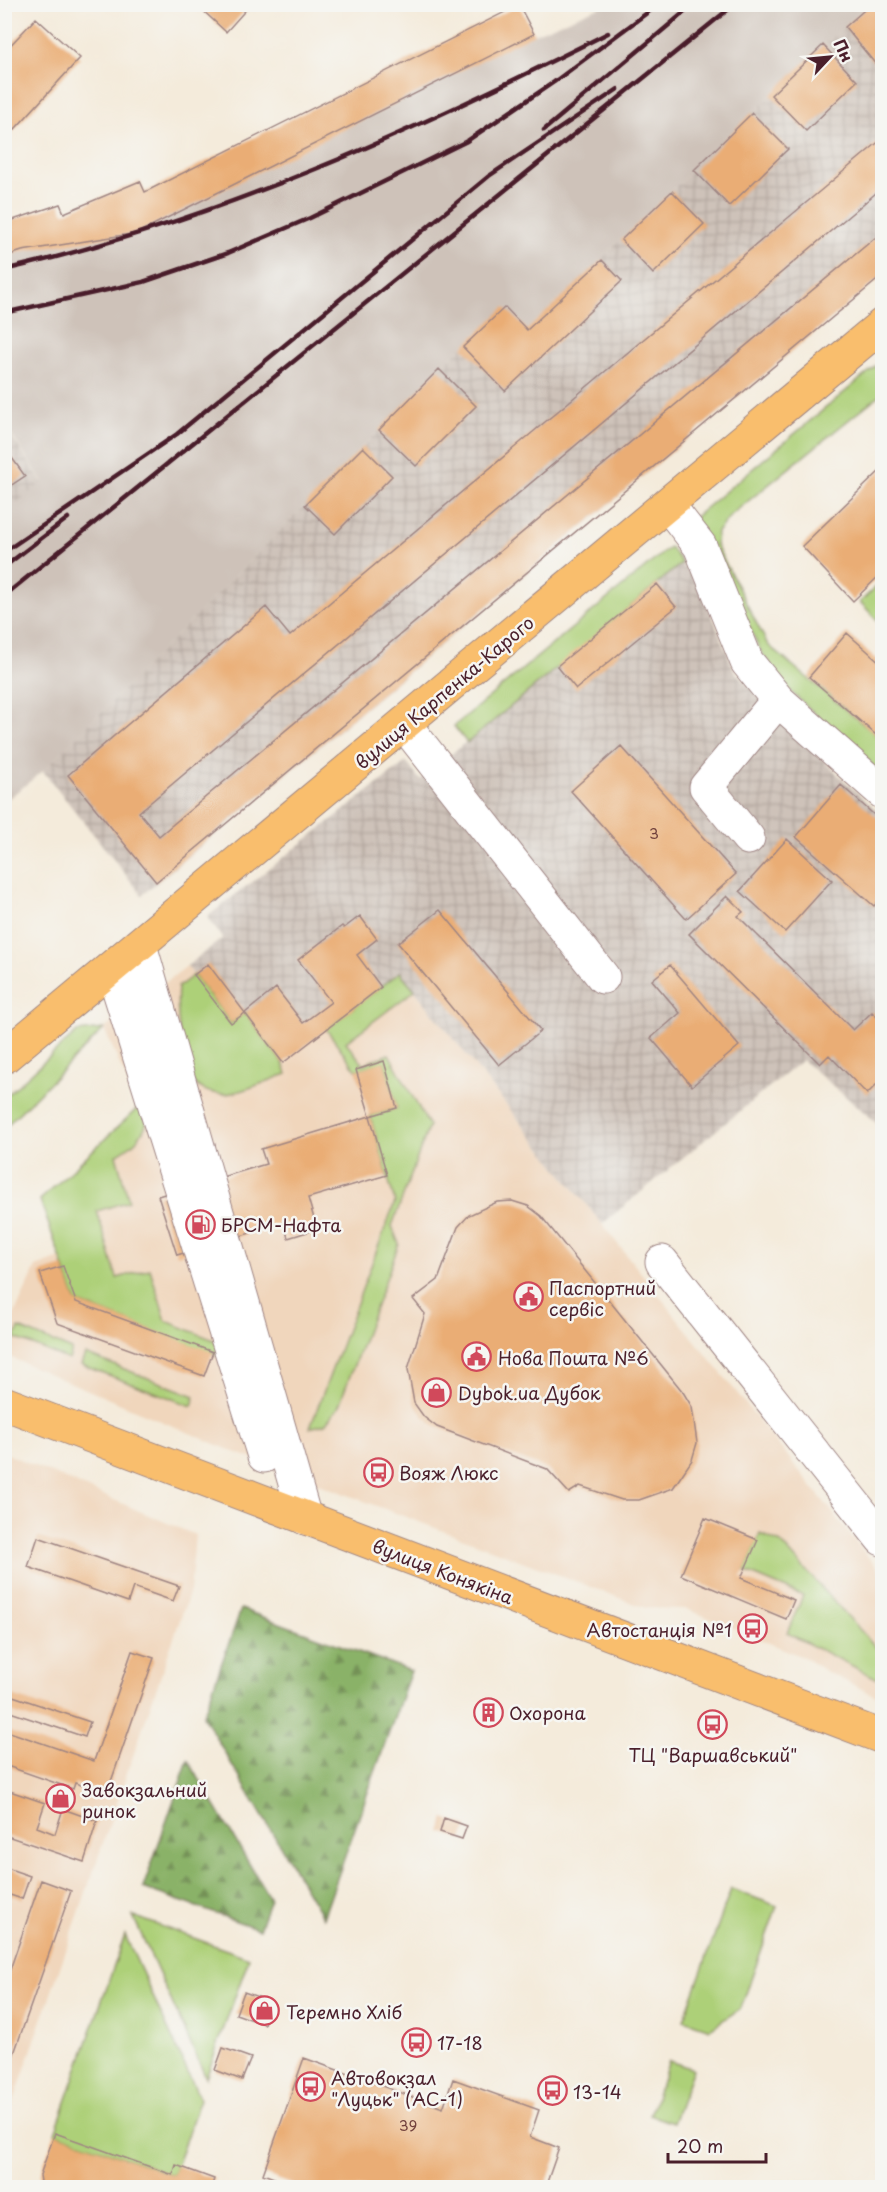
<svg xmlns="http://www.w3.org/2000/svg" width="887" height="2192" viewBox="0 0 887 2192" font-family="'Playpen Sans',sans-serif">
	<defs>
		<pattern id="industrial-grid" width="8" height="8" patternUnits="userSpaceOnUse" patternTransform="scale(1.5)"><rect width="8" height="8" fill="#cec2b9"/><path d="M0 4h8M4 0v8" fill="none" stroke="#b2a69f"/></pattern>
		<pattern id="forest-firs" width="22" height="20" patternUnits="userSpaceOnUse" patternTransform="scale(1.5)"><rect width="22" height="20" fill="#8ab268"/><path d="M5 1l3.5 6h-7zM16 11l3.5 6h-7z" fill="#739056"/></pattern>
	</defs>
	<rect width="100%" height="100%" fill="#f6f6f2"/>
	<filter id="ink" filterUnits="userSpaceOnUse"><feTurbulence type="fractalNoise" baseFrequency=".0167" numOctaves="2"/><feDisplacementMap in="SourceGraphic" scale="12" xChannelSelector="R" yChannelSelector="G"/><feConvolveMatrix kernelMatrix="1 2 1 2 8 2 1 2 1" color-interpolation-filters="sRGB"/></filter>
	<filter id="wash" filterUnits="userSpaceOnUse"><feTurbulence type="fractalNoise" baseFrequency=".008" numOctaves="4" result="noise"/><feDisplacementMap in="SourceGraphic" scale="24" xChannelSelector="R" yChannelSelector="G"/><feGaussianBlur stdDeviation="1.35" result="paint"/><feColorMatrix in="noise" values="0 0 0 0 0 0 0 0 0 0 0 0 0 0 0 0 0 1.4 0 .05"/><feComposite in="paint" operator="in"/></filter>
	<g filter="url(#wash)">
		<rect width="100%" height="100%" fill="#f4ebdb"/>
		<path fill="#f0d6bc" d="M187,966L231,1023L400,972L882,1574V1699L827,1672L803,1657L687,1609L646,1608L232,1451L5,1355L4,1337L36,1267L60,1258L40,1200L139,1107L104,1029Z
			M5,1453L195,1535L190,1591L5,2127Z"/>
		<path fill="url(#industrial-grid)" d="M871,5H882V276L142,895L43,771L439,369L505,307L527,330L823,45Z
			M4,425L43,483L5,512H4Z
			M682,563L700,586L735,672L842,779L882,815V1127L802,1060L602,1224L400,972L283,1063L245,1013L231,1023L187,966L223,938L207,917L406,762L420,780Z"/>
		<path fill="#cec2b9" d="M604,5H871L823,45L527,330L505,307L439,369L43,771L5,801V512L43,482L5,425V257L22,251L137,233L534,34Z"/>
		<path fill="#add078" stroke="#7c7852" stroke-width="1.5" d="M882,361V393L731,515L717,532L716,545L768,645L882,740V774L791,692L761,652L711,547L691,520Z
			M670,547L682,563L467,743L454,726Z
			M882,581V625L860,602Z
			M400,972L415,990L346,1042L363,1064L389,1054L429,1126L392,1226L399,1244L338,1408L325,1424L310,1428L395,1202L370,1116L397,1108L384,1062L356,1070L326,1029Z
			M194,975L231,1023L245,1013L283,1063L287,1074C268,1080 245,1092 225,1094C214,1095 195,1089 190,1077C180,1056 176,1010 178,987Z
			M104,1029L5,1127V1097L77,1032Z
			M139,1107L147,1122C141,1139 132,1146 116,1155L129,1201L97,1211L117,1278L150,1269L166,1321L214,1340L226,1358L76,1302L40,1200Z
			M19,1328L72,1350L69,1360L15,1338Z
			M85,1354L195,1396L192,1406L81,1365Z
			M760,1534L781,1543L882,1654V1681L787,1633L803,1596L744,1571Z
			M731,1889L777,1906L741,2008L710,2029L684,2020Z
			M133,1916L249,1958L206,2078Z
			M125,1935L200,2099L173,2175L55,2133Z
			M669,2061L693,2069L673,2123L650,2115Z"/>
		<path fill="url(#forest-firs)" stroke="#6a684a" stroke-width="1.5" d="M241,1609L411,1671L323,1918L203,1716Z
			M188,1760L270,1899L259,1929L143,1888Z"/>
		<g id="blocks">
			<path fill="#eaad74" d="M196,4H251L226,32Z
				M871,4H882V72L845,27Z
				M519,5L534,34L137,233L22,251L4,257V223L60,204L64,213L140,181L145,192Z
				M36,18L80,58L4,141V52Z
				M823,45L857,81L806,131L771,95Z
				M752,113L788,149L729,206L694,170Z
				M882,139V188L139,812L159,836L882,232V276L156,882L68,775L266,607L290,636Z
				M672,191L704,224L653,274L621,240Z
				M602,260L622,281L505,391L463,347L505,307L527,330Z
				M439,369L476,406L416,466L379,430Z
				M4,447L25,476L4,490Z
				M363,447L392,476L335,534L305,505Z
				M882,469V573L853,601L802,546Z
				M657,584L676,607L576,689L557,666Z
				M847,633L882,664V740L809,677Z
				M621,746L736,874L686,919L571,791Z
				M841,785L882,822V897L874,906L796,837Z
				M787,839L832,880L785,932L740,891Z
				M727,896L743,912L738,916L853,1030L872,1012L882,1022V1079L867,1094L829,1055L820,1064L689,934Z
				M440,910L541,1031L499,1065L398,943Z
				M360,916L377,939L357,955L381,987L283,1063L245,1013L231,1023L194,975L208,964L245,1013L276,988L303,1023L331,1002L298,960L342,926L344,928Z
				M670,965L739,1046L692,1086L651,1038L680,1013L652,980Z
				M384,1061L397,1108L370,1116L356,1070Z
				M370,1116L387,1175L308,1198L317,1229L288,1238L284,1223L177,1255L158,1196L266,1164L261,1149Z
				M512,1201L528,1206L541,1216L683,1392L692,1407L697,1443L692,1460L673,1488L639,1500H622L580,1486L569,1493L547,1469L437,1427L424,1417L414,1403L408,1369L425,1314L413,1299L438,1280L458,1227L469,1215L497,1202Z
				M63,1266L76,1302L213,1352L204,1376L57,1323L40,1273Z
				M705,1518L758,1540L741,1578L794,1600L786,1619L681,1575Z
				M38,1537L179,1586L173,1601L133,1587L128,1602L28,1567Z
				M132,1651L154,1658L107,1793L75,1783L73,1789L4,1765V1730L94,1761Z
				M4,1693L90,1722L85,1737L4,1710Z
				M485,1705L495,1709L492,1720L481,1716Z
				M4,1789L45,1803L37,1827L55,1834L63,1809L97,1821L84,1862L4,1835Z
				M444,1818L467,1826L462,1839L440,1832Z
				M4,1867L30,1876L22,1899L4,1893Z
				M41,1880L71,1891L4,2082V1987Z
				M244,1992L272,2002L264,2024L236,2014Z
				M223,2048L251,2058L242,2080L215,2070Z
				M304,2058L443,2108L453,2079L539,2110L530,2137L559,2148L545,2188H292L293,2185L263,2174Z
				M55,2133L173,2175L176,2165L214,2179L211,2188H42L40,2175Z"/>
		</g>
	</g>
	<g filter="url(#ink)">
		<use href="#blocks" fill-opacity="0" stroke="#9f8583" stroke-width="1.5"/>
		<g fill="none" stroke-linecap="round" stroke-linejoin="round">
			<defs>
				<path id="minor" d="M668,505L700,546L747,662L778,700L882,792
					M405,725L603,977
					M748,838L706,787L778,700
					M140,945L305,1518
					M112,968L264,1456
					M662,1262L882,1539"/>
				<path id="major" d="M4,1057L882,325
					M4,1403L882,1737"/>
			</defs>
			<use href="#minor" stroke="#9f8583" stroke-width="35"/>
			<use href="#major" stroke="#9f8583" stroke-width="35"/>
			<use href="#minor" stroke="#fff" stroke-width="33"/>
			<use href="#major" stroke="#f9be6d" stroke-width="33"/>
			<path stroke="#4a1f2b" stroke-width="4.5" d="M544,130L694,4
				M4,270C216,221 415,131 608,33
				M4,313L143,282L228,253L310,218L467,141L554,82L659,4
				M4,552L177,434L489,176L618,89
				M4,567L68,518
				M4,596L735,4"/>
		</g>
	</g>
	<defs>
		<symbol id="fuel-ring" viewBox="-11 -11 22 22"><circle r="9.5" fill="#f6f6f2" stroke="#d1495b" stroke-width="1.5"/><path d="M-5.5-6h7V0h2V4h1.3V-2.5L3-4.5l.8-.8L6-3V5H2.5V1h-1V6h-7ZM-4.2-4.7v3.2H.2V-4.7Z" fill="#d1495b"/></symbol>
		<symbol id="civic-ring" viewBox="-11 -11 22 22"><circle r="9.5" fill="#f6f6f2" stroke="#d1495b" stroke-width="1.5"/><path d="M-.6-6.5H3V-4.5H.6V-3L4-1V1h2V6H-6V1h2V-1L-.6-3ZM-1.2 2.5V6h2.4V2.5Z" fill="#d1495b"/></symbol>
		<symbol id="shop-ring" viewBox="-11 -11 22 22"><circle r="9.5" fill="#f6f6f2" stroke="#d1495b" stroke-width="1.5"/><path d="M-5-2.5h2.3a2.7 3.5 0 0 1 5.4 0H5L5.5 6h-11ZM-1.5-2.5h3a1.5 2.3 0 0 0-3 0Z" fill="#d1495b"/></symbol>
		<symbol id="bus-ring" viewBox="-11 -11 22 22"><circle r="9.5" fill="#f6f6f2" stroke="#d1495b" stroke-width="1.5"/><path d="M-5-6H5V4H4V6H2V4H-2V6H-4V4H-5ZM-3.5-4V0h7V-4ZM-3.5 1.2v1.5H-2V1.2ZM2 1.2v1.5H3.5V1.2Z" fill="#d1495b"/></symbol>
		<symbol id="building-ring" viewBox="-11 -11 22 22"><circle r="9.5" fill="#f6f6f2" stroke="#d1495b" stroke-width="1.5"/><path d="M-4-6H4V6H1V3H-1V6H-4ZM-2.5-4.3h1.7v1.8h-1.7ZM.8-4.3h1.7v1.8H.8ZM-2.5-1h1.7V.8h-1.7ZM.8-1h1.7V.8H.8Z" fill="#d1495b"/></symbol>
	</defs>
	<g fill-rule="evenodd">
		<use href="#fuel-ring" x="184" y="1208" width="33" height="33"/>
		<use href="#civic-ring" x="512" y="1280" width="33" height="33"/>
		<use href="#civic-ring" x="460" y="1340" width="33" height="33"/>
		<use href="#shop-ring" x="420" y="1376" width="33" height="33"/>
		<use href="#bus-ring" x="362" y="1456" width="33" height="33"/>
		<use href="#bus-ring" x="736" y="1612" width="33" height="33"/>
		<use href="#building-ring" x="472" y="1696" width="33" height="33"/>
		<use href="#bus-ring" x="696" y="1708" width="33" height="33"/>
		<use href="#shop-ring" x="44" y="1782" width="33" height="33"/>
		<use href="#shop-ring" x="248" y="1994" width="33" height="33"/>
		<use href="#bus-ring" x="400" y="2026" width="33" height="33"/>
		<use href="#bus-ring" x="294" y="2070" width="33" height="33"/>
		<use href="#bus-ring" x="536" y="2074" width="33" height="33"/>
	</g>
	<g text-anchor="middle" dominant-baseline="central" stroke-width="5" stroke-linejoin="round" paint-order="stroke">
		<g font-size="15" fill="#72423d">
			<text x="654" y="832">3</text>
			<text x="408" y="2124">39</text>
		</g>
		<g font-size="18" fill="#4a1f2b" stroke="#f6f6f2">
			<text transform="translate(444 692) rotate(-40)">вулиця Карпенка-Карого</text>
			<text transform="translate(443 1571) rotate(21)">вулиця Конякіна</text>
		</g>
		<g font-size="18" fill="#4a1f2b" stroke="#f6f6f2" text-anchor="start">
			<text x="221" y="1224">БРСМ-Нафта</text>
			<text x="549" y="1287">Паспортний<tspan x="549" dy="21">сервіс</tspan></text>
			<text x="498" y="1357">Нова Пошта №6</text>
			<text x="458" y="1392">Dybok.ua Дубок</text>
			<text x="399" y="1472">Вояж Люкс</text>
			<text x="732" y="1629" text-anchor="end">Автостанція №1</text>
			<text x="509" y="1712">Охорона</text>
			<text x="713" y="1754" text-anchor="middle">ТЦ "Варшавський"</text>
			<text x="82" y="1789">Завокзальний<tspan x="82" dy="21">ринок</tspan></text>
			<text x="286" y="2011">Теремно Хліб</text>
			<text x="437" y="2042">17-18</text>
			<text x="331" y="2077">Автовокзал<tspan x="331" dy="21">"Луцьк" (АС-1)</tspan></text>
			<text x="573" y="2091">13-14</text>
		</g>
	</g>
	<rect width="887" height="2192" fill="none" stroke="#f6f6f2" stroke-width="24"/>
	<g transform="translate(830 57) rotate(64)" stroke="#f6f6f2" stroke-width="4.5" paint-order="stroke">
	<path d="M0-4.5L10 22L0 15L-10 22Z" fill="#4a1f2b"/>
	<text y="-9" font-size="16" font-weight="bold" text-anchor="middle" fill="#4a1f2b">Пн</text>
	</g>
	<path d="M668 2153v9h98v-9" fill="none" stroke="#4a1f2b" stroke-width="3"/>
	<text x="677" y="2153" font-size="18" fill="#4a1f2b" stroke="#f6f6f2" stroke-width="4.5" paint-order="stroke">20 m</text>
</svg>
